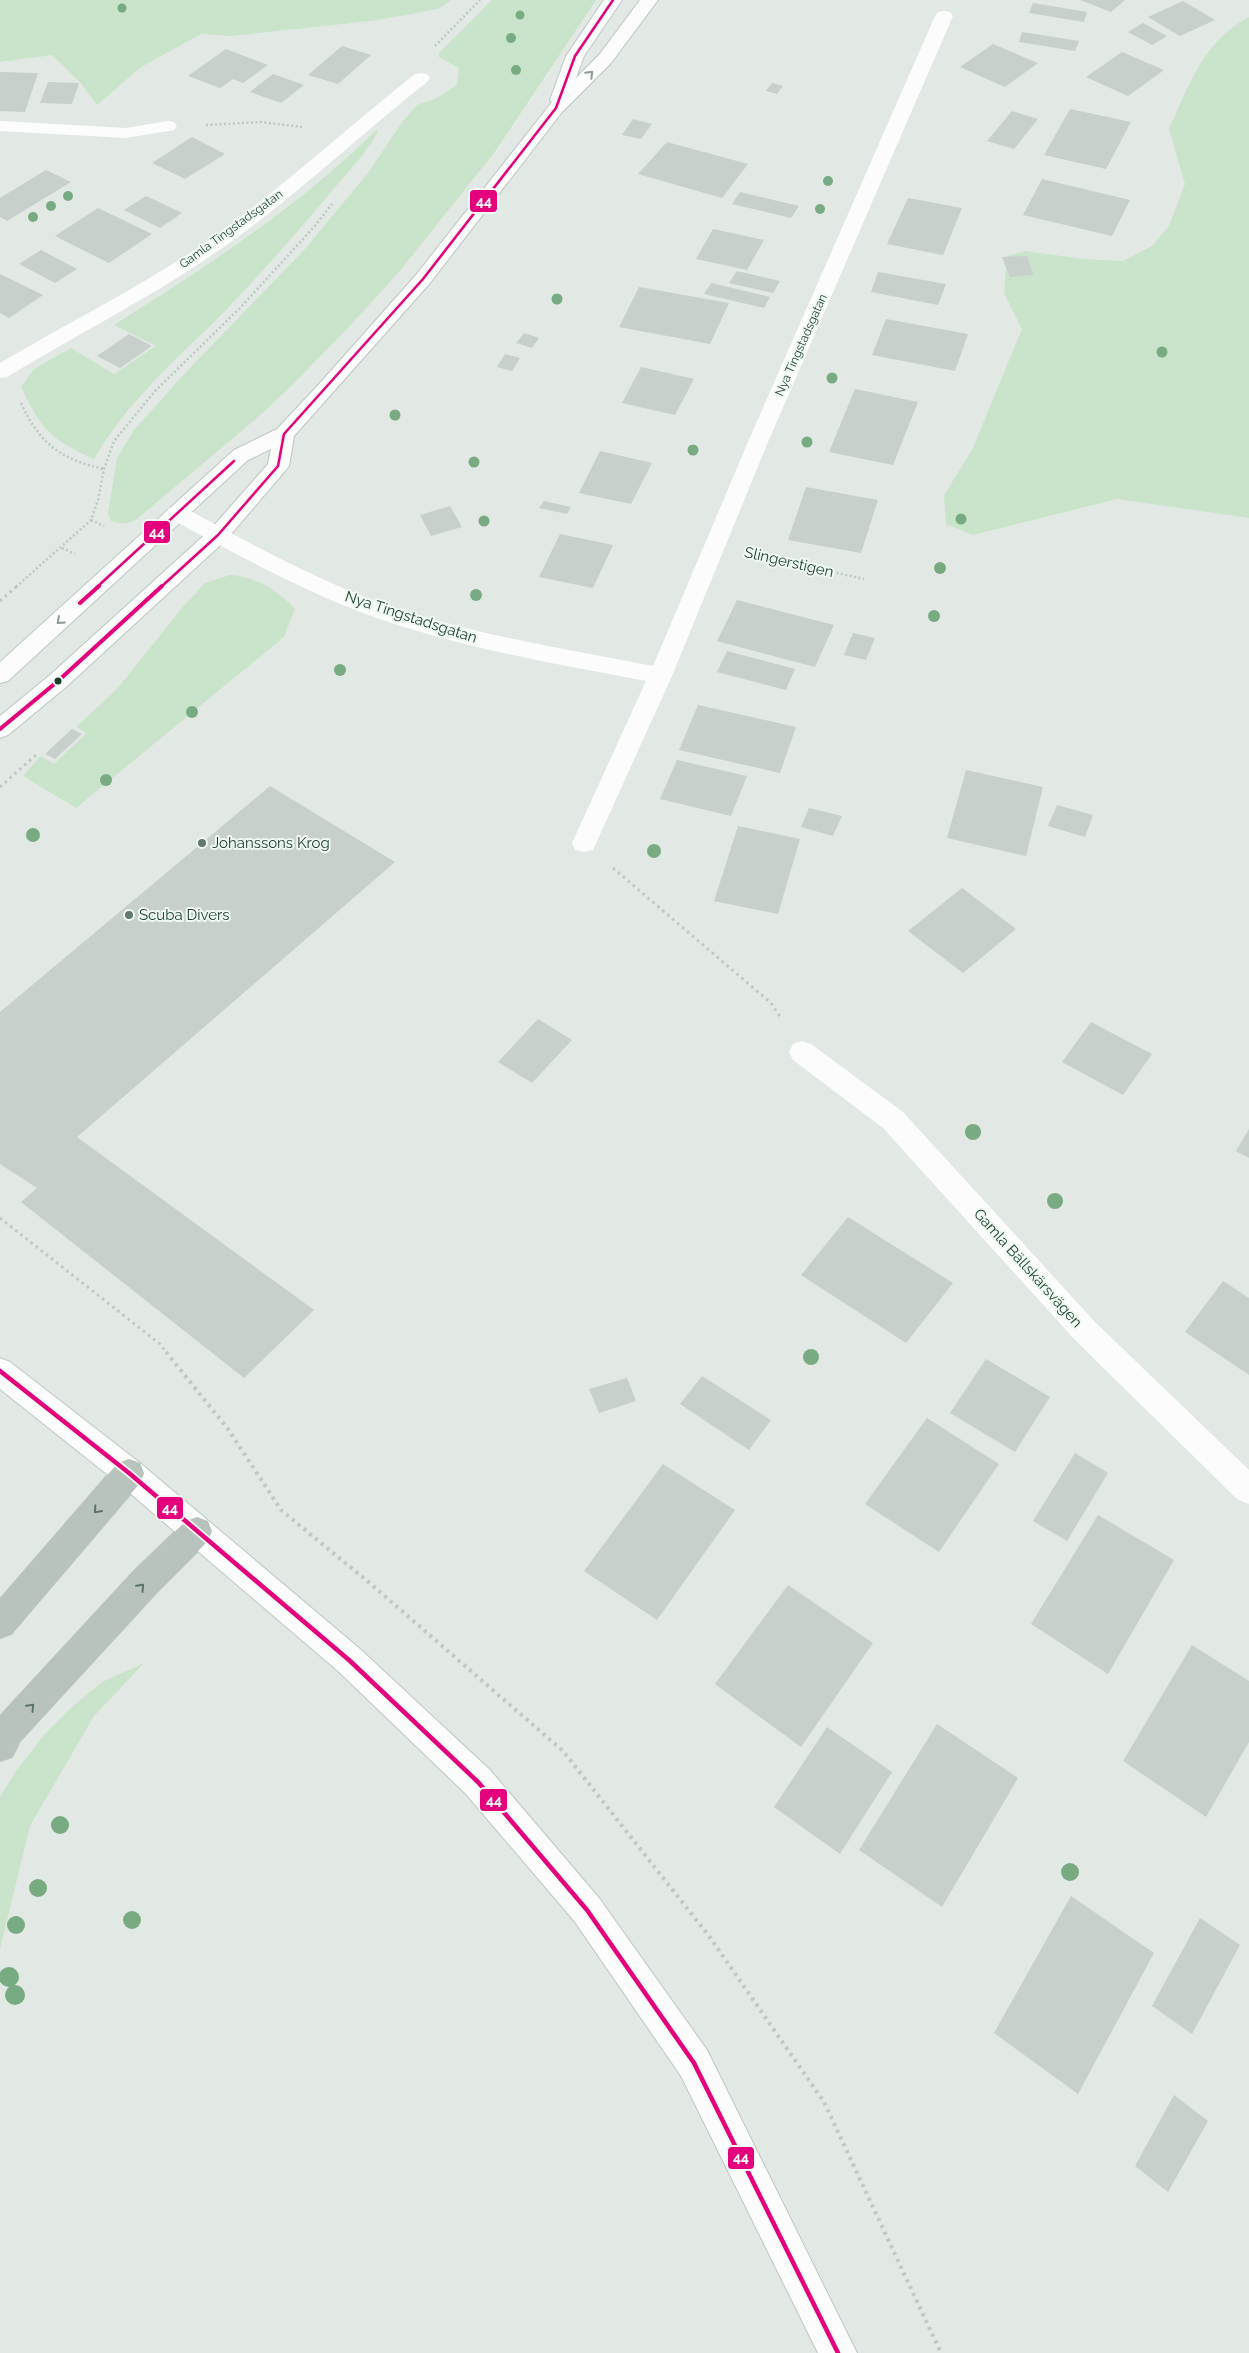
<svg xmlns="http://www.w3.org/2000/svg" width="1249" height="2353" viewBox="0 0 1249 2353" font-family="Raleway,sans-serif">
	<rect width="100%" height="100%" fill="#e2e8e4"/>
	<path fill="#c9e4cb" d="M0,0H452L437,9L378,20L231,36L201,34L141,67L97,105L79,81L52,55L0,62Z
		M492,0H596L494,153L399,272L345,331L289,388L258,417L137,519C127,524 122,525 111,521L108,513L117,458L134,430L187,371L304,250L368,173L403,121L417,105L437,98L457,85L459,68L439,57V53Z
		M1249,17V518L1117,499L973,535L946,524L944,495L972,450L1022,329L1004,293L1007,256L1025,251L1083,259L1123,261L1152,246L1169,226L1185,184L1169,129C1188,87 1205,39 1249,17Z
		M378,130C375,143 345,176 335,187C298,232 259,276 219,317C174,362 126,403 94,459C49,438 43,432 21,387L34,369L71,348L114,374L156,346L114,325C206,267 297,208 375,131Z
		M230,575C254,576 279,591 295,609L284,637L76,808L23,776L40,756L54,764L87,733L76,727L117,689L182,608L205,583Z
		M144,1663L94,1716L30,1826L0,1949V1797L16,1771L45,1734L73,1706L102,1682Z"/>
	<path fill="#c8d0cb" d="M1080,0H1125L1111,12Z
		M1183,1L1215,20L1180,36L1148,17Z
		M1033,3L1087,12L1084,22L1029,13Z
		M1143,23L1167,36L1152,45L1128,32Z
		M1022,32L1079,41L1075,51L1019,42Z
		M993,44L1038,63L1005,87L960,67Z
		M342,46L371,55L338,84L308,75Z
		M226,49L268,65L243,83L233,79L220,88L188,76Z
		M1122,52L1164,70L1128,96L1086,77Z
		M0,72L38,73L25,112L0,111Z
		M273,74L304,85L281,103L250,92Z
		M48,82L79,83L72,104L40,103Z
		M772,83L783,86L777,94L766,91Z
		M1070,109L1131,122L1106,169L1044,155Z
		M1012,111L1038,119L1014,149L987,141Z
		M633,119L652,124L641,139L622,135Z
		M192,137L225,154L185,179L152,163Z
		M667,142L748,164L722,198L638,174Z
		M46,170L71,182L7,221L0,217V198Z
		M1042,179L1130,200L1112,236L1023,215Z
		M740,192L799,206L791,218L732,204Z
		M146,196L182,213L160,228L124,210Z
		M908,198L962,208L943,255L887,244Z
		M98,208L152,234L109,263L55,236Z
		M713,229L764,240L747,270L696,259Z
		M41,250L77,269L55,283L19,264Z
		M1027,256L1034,275L1010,277L1002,257Z
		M737,271L780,281L773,293L729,283Z
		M878,272L946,284L938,305L871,292Z
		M0,274L43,295L9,318L0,313Z
		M711,283L770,297L764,308L704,294Z
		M639,287L729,303L710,344L619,327Z
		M886,319L968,334L955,371L872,355Z
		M524,333L539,338L532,348L516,343Z
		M129,334L152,346L120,368L97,356Z
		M505,354L520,358L512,371L497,367Z
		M641,367L694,379L675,415L622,403Z
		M855,389L918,402L893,465L829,452Z
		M600,451L652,463L631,504L579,493Z
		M806,487L878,500L861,553L788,540Z
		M544,501L571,507L567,514L539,508Z
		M450,506L462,527L431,536L420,515Z
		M560,534L613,545L593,588L539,577Z
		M737,600L834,625L815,667L717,641Z
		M853,633L875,638L866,660L844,655Z
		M727,651L795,669L786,690L717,672Z
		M698,705L796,727L780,773L679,750Z
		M72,729L82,734L55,759L45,754Z
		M677,760L747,776L731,816L660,799Z
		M966,770L1043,787L1026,856L947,838Z
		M270,786L395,862L77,1137L314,1310L244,1378L21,1202L37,1188L0,1164V1012Z
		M1057,805L1093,815L1085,837L1048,826Z
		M809,808L842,816L833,836L801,827Z
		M738,826L800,839L778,914L714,901Z
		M962,888L1016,929L963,973L908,931Z
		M538,1019L572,1040L532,1083L498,1062Z
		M1091,1022L1152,1054L1123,1095L1062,1062Z
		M1249,1129V1158L1236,1151Z
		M848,1217L953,1283L906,1343L801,1275Z
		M1223,1281L1249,1298V1375L1185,1332Z
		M986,1359L1050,1397L1015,1452L950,1413Z
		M702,1376L771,1420L749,1450L680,1404Z
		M627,1378L636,1401L599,1413L589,1389Z
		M927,1418L999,1464L939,1552L865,1504Z
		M1075,1453L1108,1473L1067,1541L1033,1521Z
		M663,1464L735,1510L657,1620L584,1571Z
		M1098,1515L1174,1560L1108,1674L1031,1624Z
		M788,1585L873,1643L801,1747L715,1684Z
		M1192,1645L1249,1681V1742L1206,1817L1123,1761Z
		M937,1724L1018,1778L942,1907L859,1850Z
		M827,1727L892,1772L840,1854L774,1807Z
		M1071,1896L1154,1953L1078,2094L994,2033Z
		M1200,1918L1240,1945L1192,2034L1152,2006Z
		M1174,2095L1208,2121L1168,2192L1135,2166Z"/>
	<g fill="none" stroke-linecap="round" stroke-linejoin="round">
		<defs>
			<path id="secondary" d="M604,0H622L584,56L576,78L599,55L640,0H658L611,63L562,112L430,283L294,436L289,466L285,471L226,540L66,687L8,735L0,738V716L50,675L210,530L268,464L271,449L248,460L8,681L0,683V662L234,450L277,429L321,382L416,275L552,102L550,100L566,56Z
				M0,1358L10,1362L140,1463L360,1649L490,1770L599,1898L707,2050L857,2353H818L681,2076L575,1922L466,1794L338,1671L118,1483L0,1389Z"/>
			<path id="highway" d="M129,1459L140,1463L144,1473L140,1483L11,1634L0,1638V1599L118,1463Z
				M197,1517L208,1521L212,1531L208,1541L157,1592L20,1741L12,1757L0,1761V1716L135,1570L186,1521Z"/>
		</defs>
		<use href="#secondary" stroke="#bdc8c2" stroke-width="2"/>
		<use href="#highway" stroke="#bbc5c0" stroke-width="2"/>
		<path stroke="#bfc9c4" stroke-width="2.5" stroke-dasharray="2 2.5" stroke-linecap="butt" d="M435,46L480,0
			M206,125L261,122L302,127
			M21,403C40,444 60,459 104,469
			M91,520L104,526
			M62,548L75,554
			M753,554L864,579
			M16,587L91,520L98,500L104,469L114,441L155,391L240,308L314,227L332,204"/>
		<path stroke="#bfc9c4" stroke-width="3" stroke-dasharray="2.5 4" stroke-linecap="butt" d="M0,601L17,586
			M0,787L37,754
			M613,868L771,1003L781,1018
			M0,1218L160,1344L167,1353"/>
		<path stroke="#bfc9c4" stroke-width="4" stroke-dasharray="3 4.5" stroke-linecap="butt" d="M166,1352L228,1429L281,1510L372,1585L563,1751L709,1936L824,2102L941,2353"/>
		<path fill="#fbfcfb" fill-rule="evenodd" d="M944,11L950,12L953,16L768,442L672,676L593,850L584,852L575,850L572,843L646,681C555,664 462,648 374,617C302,591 236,554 169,518L166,513L169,508L177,506L185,508C251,544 318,581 390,606C475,635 565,649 653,666L748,442L935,16L938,12Z
			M421,73L427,74L430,78L427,82C360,135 298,194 228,244C158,294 81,332 7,377L0,378V363C71,321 147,284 215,236C284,186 348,127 415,74Z
			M0,121L126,128L168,121L174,122L177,126L174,130L126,138L0,131Z
			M802,1041L811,1044L903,1112L1095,1322L1249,1470V1504L1238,1500L1075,1340L883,1128L793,1060L789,1052L793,1044Z"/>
		<use href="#secondary" fill="#fbfcfb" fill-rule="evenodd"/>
		<use href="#highway" fill="#b8c3be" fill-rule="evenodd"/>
		<defs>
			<path id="bus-1-far2" d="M97,587L234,461
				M161,587L218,535L278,466L284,434L423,279L556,108L575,56L613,0"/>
			<path id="bus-1-far1" d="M80,603L99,586
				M0,729L58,681L162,586"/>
			<path id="bus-1" d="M0,1371L129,1473L349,1660L478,1782L587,1910L694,2063L838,2353"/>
		</defs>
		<use href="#bus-1-far2" stroke="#eff8f1" stroke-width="5"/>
		<use href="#bus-1-far1" stroke="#eff8f1" stroke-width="8"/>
		<use href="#bus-1" stroke="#eff8f1" stroke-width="8"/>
		<use href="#bus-1-far2" stroke="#e5007d" stroke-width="2.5"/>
		<use href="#bus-1-far1" stroke="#e5007d" stroke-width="4"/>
		<use href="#bus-1" stroke="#e5007d" stroke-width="4.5"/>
	</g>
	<g fill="#79ab83">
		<circle cx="122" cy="8" r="4.5"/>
		<circle cx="520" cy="15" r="4.5"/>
		<circle cx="511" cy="38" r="5"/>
		<circle cx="516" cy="70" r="5"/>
		<circle cx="828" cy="181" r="5"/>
		<circle cx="68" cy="196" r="5"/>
		<circle cx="51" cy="206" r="5"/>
		<circle cx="820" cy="209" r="5"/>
		<circle cx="33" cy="217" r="5"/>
		<circle cx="557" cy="299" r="5.5"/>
		<circle cx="1162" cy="352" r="5.5"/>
		<circle cx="832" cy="378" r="5.5"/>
		<circle cx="395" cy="415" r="5.5"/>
		<circle cx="807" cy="442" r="5.5"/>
		<circle cx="693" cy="450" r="5.5"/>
		<circle cx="474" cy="462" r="5.5"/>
		<circle cx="961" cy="519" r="5.5"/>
		<circle cx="484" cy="521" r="5.5"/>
		<circle cx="940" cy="568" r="6"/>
		<circle cx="476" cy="595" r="6"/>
		<circle cx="934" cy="616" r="6"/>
		<circle cx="340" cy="670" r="6"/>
		<circle cx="192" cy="712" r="6"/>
		<circle cx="106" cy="780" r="6"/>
		<circle cx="33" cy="835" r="7"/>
		<circle cx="654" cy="851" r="7"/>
		<circle cx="973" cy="1132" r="8"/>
		<circle cx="1055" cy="1201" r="8"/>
		<circle cx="811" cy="1357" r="8"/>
		<circle cx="60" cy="1825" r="9"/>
		<circle cx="1070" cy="1872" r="9"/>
		<circle cx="38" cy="1888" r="9"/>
		<circle cx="132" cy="1920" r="9"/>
		<circle cx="16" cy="1925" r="9"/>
		<circle cx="9" cy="1977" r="10"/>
		<circle cx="15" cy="1995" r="10"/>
	</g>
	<defs><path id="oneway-chevron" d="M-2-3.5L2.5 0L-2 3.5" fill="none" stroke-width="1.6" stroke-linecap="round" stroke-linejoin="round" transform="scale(1.25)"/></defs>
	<g stroke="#8c9c95">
		<use href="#oneway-chevron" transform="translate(590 74) rotate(-45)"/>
		<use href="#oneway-chevron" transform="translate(60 621) rotate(138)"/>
	</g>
	<g stroke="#5b7368">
		<use href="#oneway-chevron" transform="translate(97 1510) rotate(131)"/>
		<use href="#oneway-chevron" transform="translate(141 1587) rotate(-47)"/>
		<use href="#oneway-chevron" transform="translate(31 1707) rotate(-47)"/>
	</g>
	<circle fill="#1d3d2f" stroke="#eff8f1" stroke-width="2" cx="58" cy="681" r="4.5"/>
	<g fill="#62796e" stroke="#eff8f1" stroke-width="2">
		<circle cx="202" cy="843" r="5"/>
		<circle cx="129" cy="915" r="5"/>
	</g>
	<g text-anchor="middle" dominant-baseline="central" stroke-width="4" stroke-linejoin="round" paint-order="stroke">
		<g font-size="12" fill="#1d3d2f" stroke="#eff8f1">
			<text transform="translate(231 229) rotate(-36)">Gamla Tingstadsgatan</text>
			<text transform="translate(801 345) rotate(-66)">Nya Tingstadsgatan</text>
		</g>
		<g font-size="15" fill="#1d3d2f" stroke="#eff8f1">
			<text transform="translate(789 562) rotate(13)">Slingerstigen</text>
			<text transform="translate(411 617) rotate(18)">Nya Tingstadsgatan</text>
			<text transform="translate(1028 1268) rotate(48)">Gamla Bällskärsvägen</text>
		</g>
		<g font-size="15" fill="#1d3d2f" stroke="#eff8f1" text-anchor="start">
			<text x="212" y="843">Johanssons Krog</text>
			<text x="139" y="915">Scuba Divers</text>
		</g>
	</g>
	<g stroke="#eff8f1" stroke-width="2">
		<rect x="469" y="189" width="29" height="24" rx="5" fill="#e5007d"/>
		<rect x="143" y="520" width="28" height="24" rx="5" fill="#e5007d"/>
		<rect x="156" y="1496" width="28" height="24" rx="5" fill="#e5007d"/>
		<rect x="479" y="1788" width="29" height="24" rx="5" fill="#e5007d"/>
		<rect x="727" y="2146" width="28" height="24" rx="5" fill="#e5007d"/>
	</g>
	<g font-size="14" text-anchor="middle" font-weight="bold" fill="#fff">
		<text x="484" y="206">44</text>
		<text x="157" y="537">44</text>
		<text x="170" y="1513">44</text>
		<text x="494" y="1805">44</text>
		<text x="741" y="2162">44</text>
	</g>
</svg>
